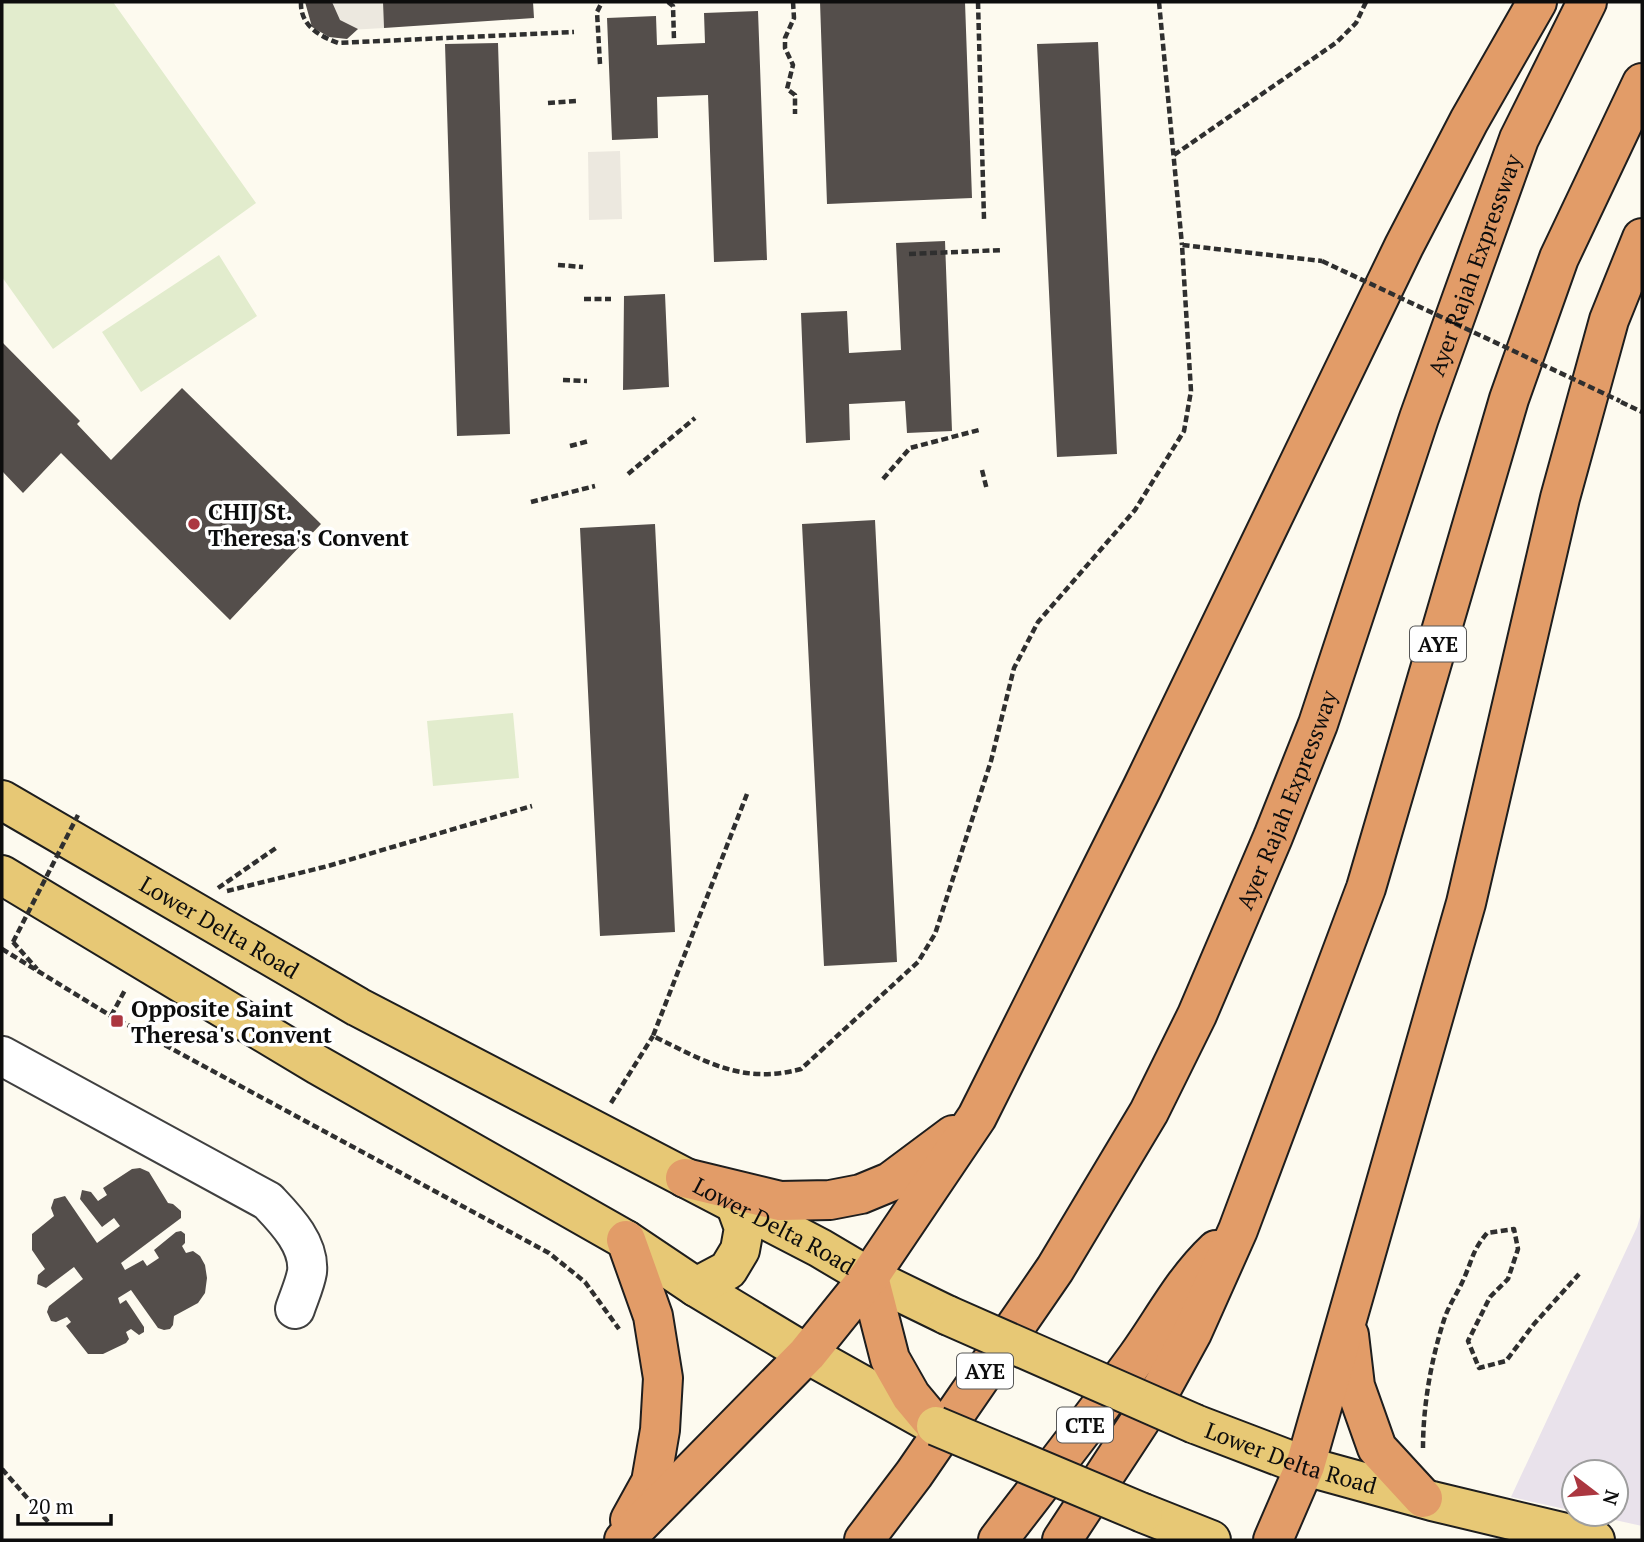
<svg xmlns="http://www.w3.org/2000/svg" width="1644" height="1542" viewBox="0 0 1644 1542" font-family="'PT Serif',serif">
	<rect width="100%" height="100%" fill="#fdfaef"/>
	<path fill="#e9e2eb" d="M1642,1210V1526L1588,1514H1616V1472H1574V1511L1511,1497L1637,1227Z"/>
	<path fill="#e2eccd" d="M2,2H113L256,203L53,349L2,277Z
		M219,255L257,316L141,392L102,332Z
		M513,713L519,778L433,786L427,721Z"/>
	<path fill="#ece8df" d="M309,2H383L384,28L331,31L309,7Z
		M620,151L622,219L589,220L588,152Z"/>
	<path fill="#544e4b" d="M305,2H332L340,20L358,29L347,39L329,37L312,27Z
		M383,2H533L534,18L384,28Z
		M820,2H965L972,198L827,204Z
		M758,11L767,260L714,262L708,95L657,97L658,138L612,140L607,18L656,16L657,45L705,43L704,13Z
		M1098,42L1117,454L1057,457L1037,44Z
		M498,43L510,434L457,436L445,44Z
		M945,241L952,431L907,433L905,401L849,404L850,440L806,443L801,313L847,311L849,353L901,350L896,243Z
		M665,294L669,387L623,390L624,296Z
		M2,342L80,421L77,424L111,460L182,388L321,524L230,620L61,453L23,493L2,471Z
		M875,520L897,962L824,966L802,524Z
		M655,524L675,932L600,936L580,528Z
		M140,1168L149,1172L168,1203L173,1204L181,1211V1218L121,1263L125,1270L143,1260L147,1266L159,1258L154,1250L176,1232L181,1231L185,1234V1243L182,1246L186,1253L193,1251L200,1256L205,1265L207,1278L205,1293L198,1303L174,1316L173,1325L170,1329L164,1330L158,1328L131,1290L118,1298L120,1304L126,1300L144,1327V1332L139,1335L131,1329L126,1332L129,1339L126,1343L103,1354H88L66,1326L71,1322L67,1317L56,1322L51,1321L47,1312L49,1306L83,1279L74,1267L46,1288L37,1284L38,1275L45,1269L32,1250V1234L54,1216L51,1208L54,1199L65,1196L97,1243L120,1226L114,1218L102,1227L80,1199L82,1190L91,1192L98,1201L107,1195L103,1188L132,1169Z"/>
	<g fill="none" stroke-linecap="round" stroke-linejoin="round">
		<defs>
			<path id="minor" d="M2,1056L268,1201C285,1219 310,1244 307,1272C305,1284 299,1297 295,1309"/>
			<g id="major">
				<path id="s1" d="M2,800L358,1007L820,1248L869,1277L947,1315"/>
				<path d="M2,875L318,1065L626,1240L696,1287L807,1354L936,1426"/>
				<path d="M696,1287L728,1270L740,1250L744,1228L736,1206"/>
				<path id="s2" d="M1195,1424L1305,1466L1432,1501L1595,1540"/>
				<path d="M1143,1513L1211,1540"/>
			</g>
			<g id="highway">
				<path d="M685,1178L780,1201L830,1200L861,1194L890,1182L953,1135"/>
				<path d="M626,1240L653,1316L663,1378L660,1430L651,1482L630,1520"/>
				<path d="M869,1277L890,1359L911,1396L936,1426"/>
				<path d="M1349,1335L1355,1386L1377,1448L1423,1498"/>
				<path d="M624,1540L807,1354L869,1277L977,1117L1142,788L1404,246L1469,121L1537,2"/>
				<path id="s3" d="M864,1540L914,1474L1055,1269L1149,1112L1197,1015L1273,837L1318,724L1419,418L1519,139L1587,2"/>
				<path d="M998,1540C1044,1480 1092,1419 1137,1357C1163,1321 1183,1281 1216,1250"/>
				<path d="M1062,1540L1163,1386L1192,1333L1238,1230L1366,888L1509,399L1559,258L1642,83"/>
				<path d="M1273,1540L1305,1466L1466,903L1560,498L1609,320L1642,238"/>
			</g>
		</defs>
		<use href="#minor" stroke="#404040" stroke-width="42"/>
		<use href="#major" stroke="#1e1e1e" stroke-width="42"/>
		<use href="#highway" stroke="#1e1e1e" stroke-width="42"/>
		<path stroke="#2f2f2f" stroke-width="4.5" stroke-dasharray="7 3.5" stroke-linecap="butt" d="M301,2C300,25 319,36 338,43L574,32
			M668,2L673,6L674,40
			M793,2L794,18L785,38V48L793,65L787,89L795,95V114
			M978,2L984,219
			M1159,2L1182,245
			M600,64L597,12L602,2
			M548,103L577,101
			M1174,155L1337,42L1356,23L1366,2
			M909,254L1003,250
			M558,265L583,267
			M584,299H611
			M563,380L587,381
			M1621,402L1642,412
			M570,446L589,441
			M982,470L987,490
			M628,474L695,418
			M883,479L910,448L979,430
			M531,502L595,486
			M747,794L653,1036C705,1061 741,1085 801,1069L918,962L935,934L991,761L1014,668L1038,622L1135,510L1184,431L1191,391L1182,245L1322,261
			M218,888L276,848
			M227,891L328,866L532,806
			M13,942L37,969
			M2,949L111,1016L549,1253L585,1282L619,1329
			M111,1016L125,990
			M611,1103L653,1036
			M1423,1448C1423,1406 1431,1360 1444,1320C1449,1304 1459,1291 1465,1276C1473,1257 1473,1250 1487,1233L1514,1229L1518,1249L1508,1279L1490,1297L1468,1341L1479,1368L1506,1361L1534,1324L1579,1274
			M2,1469L50,1524"/>
		<use href="#minor" stroke="#fff" stroke-width="38"/>
		<use href="#major" stroke="#e7c875" stroke-width="38"/>
		<use href="#highway" stroke="#e29c68" stroke-width="38"/>
		<defs>
			<path id="major-bridge" d="M947,1315L1195,1424
				M936,1426L1143,1513"/>
		</defs>
		<use href="#major-bridge" stroke="#1e1e1e" stroke-width="42" stroke-linecap="butt"/>
		<path stroke="#2f2f2f" stroke-width="4.5" stroke-dasharray="7 3.5" stroke-linecap="butt" d="M1322,261L1620,401
			M13,942L78,815"/>
		<use href="#major-bridge" stroke="#e7c875" stroke-width="38"/>
	</g>
	<g fill="#ab3740" stroke="#fff" stroke-width="2.5">
		<circle cx="194" cy="524" r="7"/>
		<rect x="110" y="1014" width="14" height="14" rx="3.5"/>
	</g>
	<g text-anchor="middle" dominant-baseline="central" stroke-width="7" stroke-linejoin="round" paint-order="stroke">
		<g fill="#fff" stroke="#565656" stroke-width="2">
			<rect x="1410" y="626.5" width="56" height="35" rx="5"/>
			<rect x="957" y="1353.5" width="56" height="35" rx="5"/>
			<rect x="1057" y="1407.5" width="56" height="35" rx="5"/>
		</g>
		<g font-size="21" font-weight="bold" fill="#0d0d0d">
			<text x="1438" y="644">AYE</text>
			<text x="985" y="1371">AYE</text>
			<text x="1085" y="1425">CTE</text>
		</g>
		<g font-size="23" fill="#0d0d0d" stroke="#fff">
			<text stroke="none"><textPath href="#s3" startOffset="1423">Ayer Rajah Expressway</textPath></text>
			<text stroke="none"><textPath href="#s3" startOffset="856">Ayer Rajah Expressway</textPath></text>
			<text stroke="none"><textPath href="#s1" startOffset="252">Lower Delta Road</textPath></text>
			<text stroke="none"><textPath href="#s1" startOffset="882">Lower Delta Road</textPath></text>
			<text stroke="none"><textPath href="#s2" startOffset="102">Lower Delta Road</textPath></text>
		</g>
		<g font-size="23" font-weight="bold" fill="#0d0d0d" stroke="#fff" text-anchor="start">
			<text x="208" y="511">CHIJ St.<tspan x="208" dy="26">Theresa's Convent</tspan></text>
			<text x="131" y="1008">Opposite Saint<tspan x="131" dy="26">Theresa's Convent</tspan></text>
		</g>
	</g>
	<rect width="1644" height="1542" fill="none" stroke="#0d0d0d" stroke-width="7"/>
	<g transform="translate(1595 1493) rotate(106)"><circle r="33" fill="#ffffff" stroke="#9e9e9e" stroke-width="2"/>
	<path d="M0-5L12 26L0 18L-12 26Z" fill="#ab3740"/>
	<text y="-10" font-size="19" font-weight="bold" text-anchor="middle" fill="#0d0d0d">N</text>
	</g>
	<path d="M18 1514v10h93v-10" fill="none" stroke="#0d0d0d" stroke-width="3.5"/>
	<text x="28" y="1514" font-size="21" fill="#0d0d0d" stroke="#ffffff" stroke-width="5" paint-order="stroke">20 m</text>
</svg>
